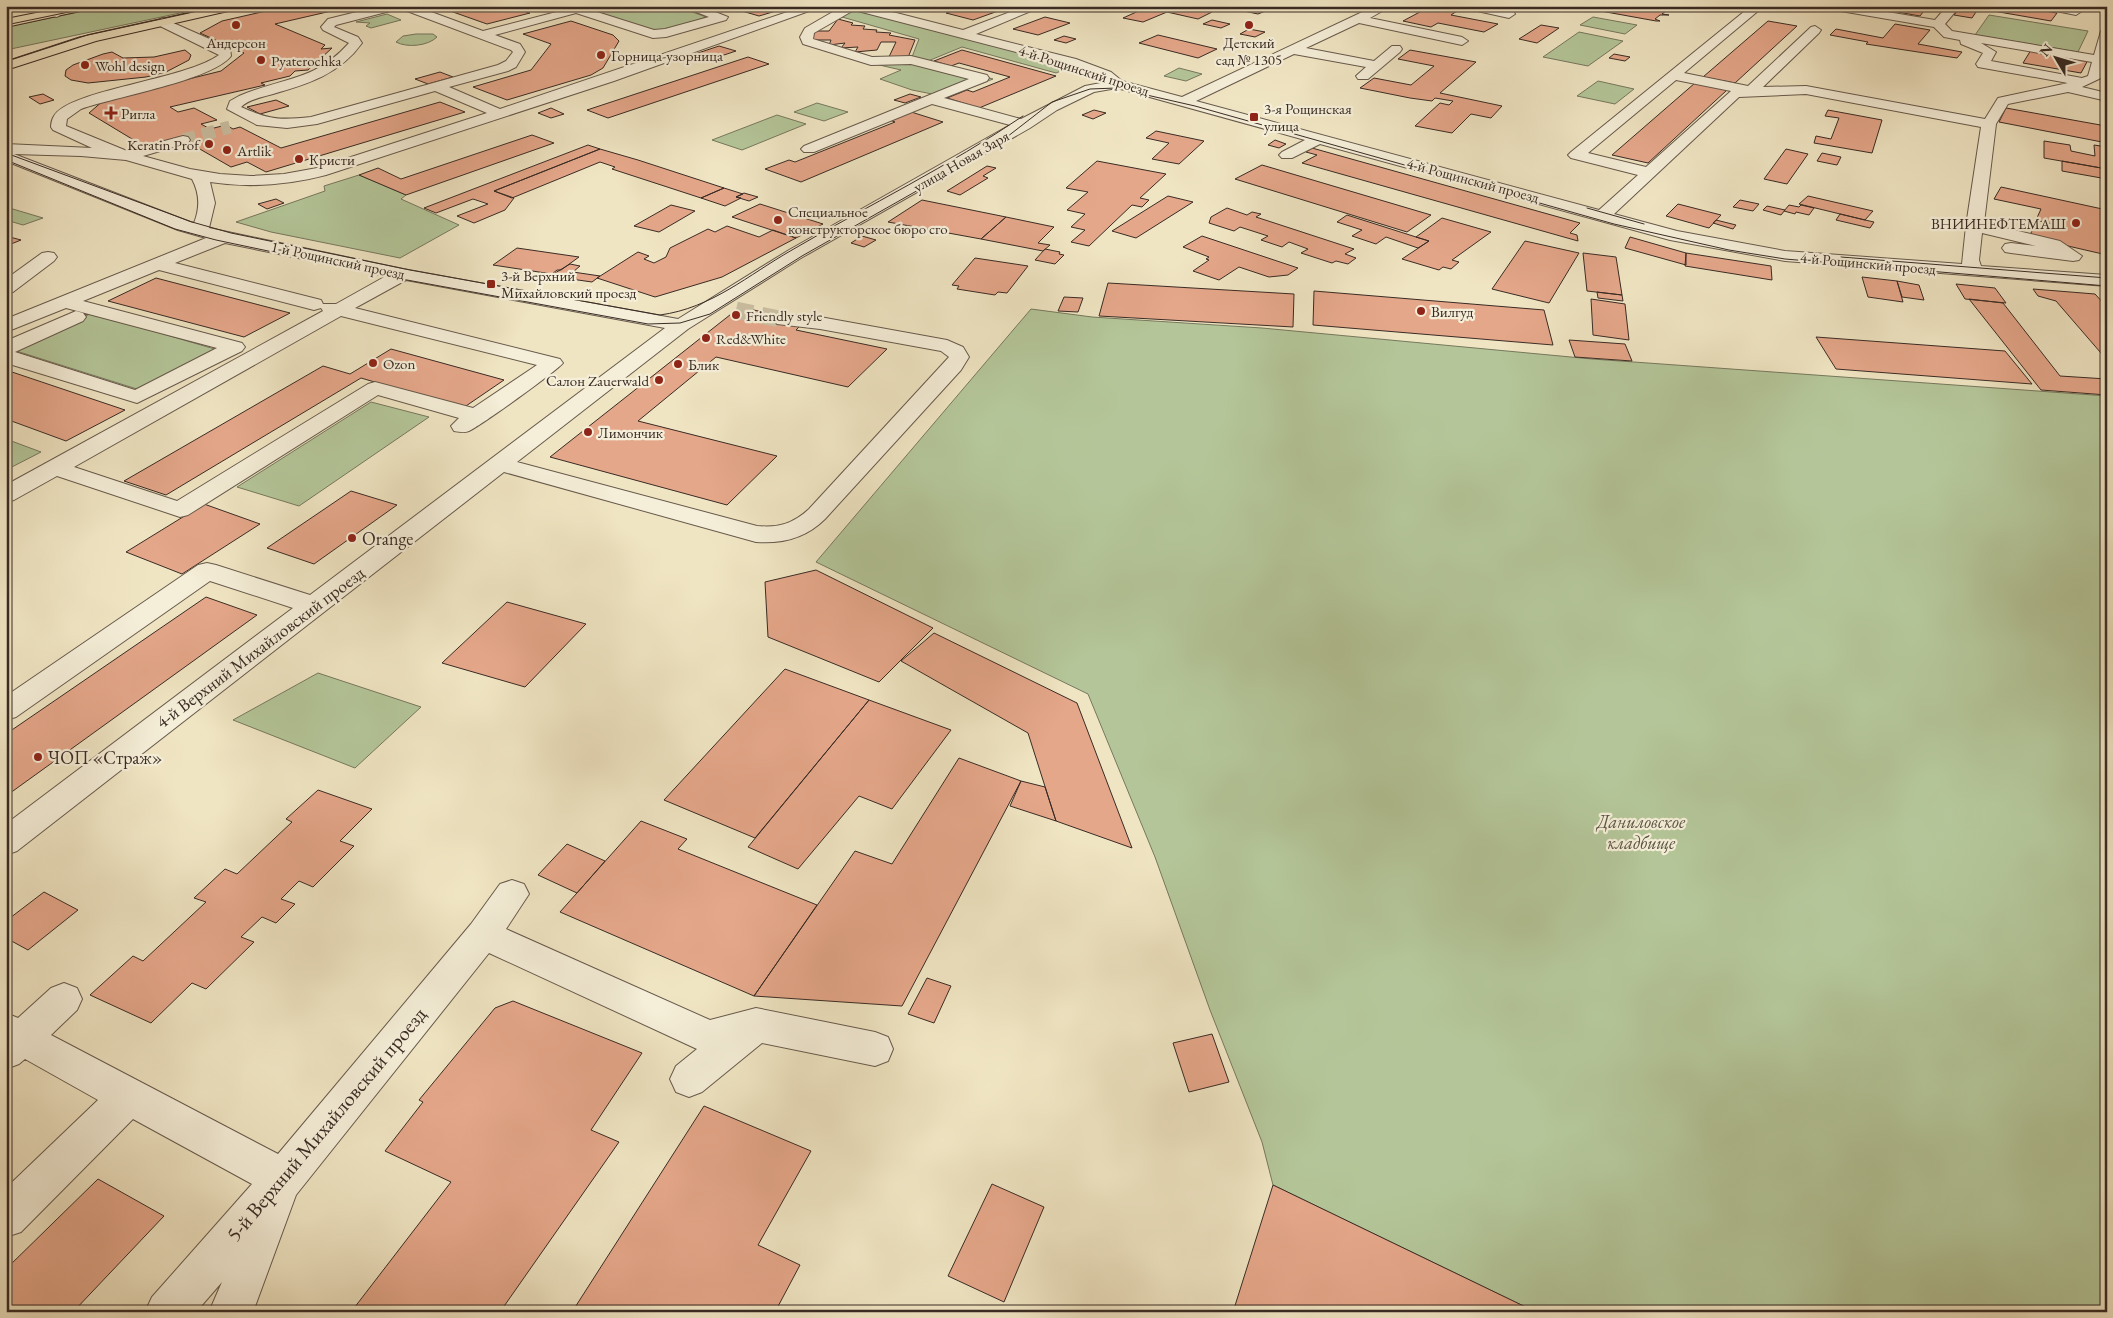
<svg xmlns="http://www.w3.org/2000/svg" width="2113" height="1318" viewBox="0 0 2113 1318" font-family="'EB Garamond',serif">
	<rect width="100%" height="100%" fill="#f0e5c3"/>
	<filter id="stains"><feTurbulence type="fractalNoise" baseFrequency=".004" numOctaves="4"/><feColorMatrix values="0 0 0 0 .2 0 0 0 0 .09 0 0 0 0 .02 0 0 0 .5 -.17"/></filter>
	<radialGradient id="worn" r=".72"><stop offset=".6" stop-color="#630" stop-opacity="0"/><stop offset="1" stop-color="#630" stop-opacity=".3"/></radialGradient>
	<path fill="#b4c699" stroke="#76785e" d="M108,6H213L6,50V27Z
		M576,6H676L706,17L673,29L654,31Z
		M854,8L1058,63L1068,68L1056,73L962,47L928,61L993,79L947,97L912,90L880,79L901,70L875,64L912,57L919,39L842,17Z
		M387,14L401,20L371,28L366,26L370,23L356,22Z
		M1989,15L2088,31L2078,52L1975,35Z
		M1593,17L1637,25L1625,34L1580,25Z
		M1579,32L1623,41L1588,66L1543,57Z
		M416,34H433L437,37C428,46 407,48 396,42L403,36Z
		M1179,68L1202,74L1186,81L1164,76Z
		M1598,81L1634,89L1615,104L1577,96Z
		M817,103L848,112L824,121L794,112Z
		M777,115L806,124L742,150L712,140Z
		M359,175L406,195L401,199L459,225L400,258L271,232L236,222L325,191L324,186Z
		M6,207L43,218L23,225L6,220Z
		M1031,309L1092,317L1262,328L1592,359L2107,396V1312H1536L1273,1185L1262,1142L1210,1010L1155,857L1088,694L816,562Z
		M92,313L218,350L140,390L13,350Z
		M371,402L429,417L299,506L237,487Z
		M6,439L41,452L6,470Z
		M318,673L421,707L355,768L233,720Z"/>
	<path fill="#e5a78a" stroke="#392b24" d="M6,6H33V7L6,11Z
		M288,6H353L275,24L325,45L321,49L332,48L308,70L295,71L290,76L261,83L265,85L170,107L178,112L194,108L217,120L201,124L210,129L226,125L233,129L240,127L281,148L440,102L465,112L266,172L247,162L231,167L179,137L150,146L142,145L89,113L104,100L221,71L244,53L200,33L222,21Z
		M436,6H518L530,10L526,12L530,13L487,24Z
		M725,6H793L759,16Z
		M967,6H1012L973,20L946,13Z
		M1130,6H1184L1212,12L1198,19L1167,12L1143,22L1123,18L1143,9Z
		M1246,6H1252L1268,10L1258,14L1239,10Z
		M1431,6L1457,11L1451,15L1498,24L1484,32L1438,23L1431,27L1403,21Z
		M1573,6H1668L1671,7L1662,14L1669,15H1660L1655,19L1660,21H1656Z
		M1864,6H1920L1927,7L1920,16Z
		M1978,6H2015L2057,13L2051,21L1976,8Z
		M1959,9L1976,12L1972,18L1954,15Z
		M1045,17L1070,23L1038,35L1013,29Z
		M838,19L853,23L851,25L865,26L863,29L877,30L876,32L891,33L889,35L915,40L907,60L888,59L896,42H881L877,50L855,52L858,47L841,48L845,43L829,45L831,40H810L816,31H829Z
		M1212,20L1230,24L1221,28L1203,24Z
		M571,21L613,35L619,41L603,68L591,75L507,100L473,87L531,70L551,44L523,34Z
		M1768,21L1797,26L1735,83L1703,77Z
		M1895,24L1930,30L1918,44L1962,52L1957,58L1866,44L1868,42L1830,35L1836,29L1883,38Z
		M1541,25L1559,28L1537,43L1519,39Z
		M1249,29L1265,32L1255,37L1240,34Z
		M1158,35L1217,49L1198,58L1139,43Z
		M1064,36L1076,39L1066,43L1054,40Z
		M719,46L736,51L712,59L695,54Z
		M185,50L191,55L189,60L166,72L146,77L88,83L71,80L65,76L66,70L73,65L103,54L112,52L123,58L154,57Z
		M962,50L1056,76L979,108L947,98L967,90L973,92L1010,77L959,63L951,66L934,61Z
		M1410,50L1476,62L1440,93L1502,106L1491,118L1471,114L1452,133L1415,126L1440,103L1449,105L1453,101L1435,98L1432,101L1410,98L1360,88L1374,78L1411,85L1434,66L1398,59Z
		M2031,50L2088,60L2081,73L2023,63Z
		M1614,54L1630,57L1625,61L1609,58Z
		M748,57L769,64L608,118L587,110Z
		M440,72L453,77L428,84L415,79Z
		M1695,83L1727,90L1648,163L1612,155Z
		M43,94L54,100L40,104L29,97Z
		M910,94L921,97L905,103L894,100Z
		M276,100L289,106L260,114L247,107Z
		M551,108L564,114L551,118L538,113Z
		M2006,108L2106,126L2102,142L1999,122Z
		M1094,110L1106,113L1093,119L1082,115Z
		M1828,110L1882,120L1872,153L1814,143L1816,136L1831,139L1839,118L1825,116Z
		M908,111L943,122L801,182L765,169L789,160L795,162L895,122L887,119Z
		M1156,131L1204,141L1179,164L1152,159L1169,143L1146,138Z
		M532,135L554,143L406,195L359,175L378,168L401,179Z
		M1275,140L1286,144L1279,148L1268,145Z
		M2044,141L2070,145L2071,151L2095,156L2094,145L2107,147V169L2044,158Z
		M588,145L600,149L494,191L514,198L505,210L474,223L457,216L488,204L473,199L436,213L424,208Z
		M1312,148L1580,223L1570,233L1577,235L1578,241L1302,163L1317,155L1306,152Z
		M600,149L638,160L724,188L701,198L612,169L615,167L600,162L512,198L494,191Z
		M1786,149L1808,154L1787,184L1764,179Z
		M1822,153L1841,157L1837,165L1817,161Z
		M1097,161L1166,174L1140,198L1149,200L1142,207L1132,205L1089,246L1071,242L1085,230L1071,227L1085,214L1067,210L1088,192L1066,188Z
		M2062,161L2107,169V179L2062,171Z
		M1262,165L1431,215L1407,232L1235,179Z
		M987,166L996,168L983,176L988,178L960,195L947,191Z
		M2001,187L2107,210V255L2029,237L2034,227L2054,231L2056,225L2036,220L2041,209L1994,199Z
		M724,188L743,194L736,197L741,198L725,206L701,198Z
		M744,193L758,197L749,201L736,197Z
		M1168,196L1193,202L1136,238L1112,231Z
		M1808,196L1873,211L1865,220L1799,204Z
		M276,199L284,203L267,209L258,204Z
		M922,200L1006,217L981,239L888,222Z
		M1740,200L1759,204L1753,211L1733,207Z
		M760,204L823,224L796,238L732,217Z
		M1678,204L1721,215L1709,228L1666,216Z
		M671,205L695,211L659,232L634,226Z
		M1789,205L1799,207L1801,205L1814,208L1809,215L1796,212L1795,214L1784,211Z
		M1767,206L1785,210L1781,215L1763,210Z
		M1227,208L1247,215L1252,212L1261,214L1256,217L1354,249L1345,254L1356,258L1348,264L1336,261L1332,263L1301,253L1308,249L1289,242L1282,247L1261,240L1268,236L1240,227L1234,231L1209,223L1211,217Z
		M1840,214L1865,220L1874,222L1870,228L1836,220Z
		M1347,215L1416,237L1429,241L1418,248L1386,237L1376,244L1352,236L1362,230L1337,222Z
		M1006,217L1054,227L1038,243L1050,245L1043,251L981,239Z
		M1442,218L1491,232L1452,260L1459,262L1451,269L1443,267L1439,270L1402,259L1429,241L1416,237Z
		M1716,220L1736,225L1733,229L1713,223Z
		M727,226L759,237L773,230L796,238L722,277L655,297L597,278L638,252L649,256L644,259L654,263L666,257L670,248L708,229L715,232Z
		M6,236L21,240L6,246Z
		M862,236L876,240L864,247L851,243Z
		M1202,236L1298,268L1288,275L1269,277L1239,267L1219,280L1193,271L1209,260L1206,259L1209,257L1183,247Z
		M1630,237L1686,253V265L1625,248Z
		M1525,241L1579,253L1549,303L1492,289Z
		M517,248L579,257L561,270H557L552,274L493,265Z
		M1045,249L1060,252L1059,254L1064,255L1055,264L1035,260Z
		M1583,253L1616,257L1622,295L1587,291Z
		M1686,253L1771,266L1772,280L1685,266Z
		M975,258L1028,266L1007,293L998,292L995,295L957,289L959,286L952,285Z
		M570,264L580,266L573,272L600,276L592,282L550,276Z
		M1862,277L1897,281L1903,302L1868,297Z
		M156,278L290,313L244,337L108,301Z
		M1897,281L1919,285L1924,300L1902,297Z
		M1108,283L1294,294L1293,327L1099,316Z
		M1956,284L1995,288L2006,303L1965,299Z
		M2033,289L2095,294L2107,307V360L2056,301L2038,296Z
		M1314,291L1544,310L1553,345L1313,325Z
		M1597,292L1622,295L1623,301L1598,298Z
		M1064,297L1083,298L1078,312L1058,311Z
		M1591,299L1625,304L1629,340L1593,335Z
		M1969,299L2003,303L2060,376L2107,379V395L2041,390Z
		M740,307L786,317L800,326L796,330L887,349L848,387L716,357L638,421L777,456L727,505L550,457Z
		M1816,337L2005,351L2032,384L1836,369Z
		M1569,340L1625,344L1632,361L1575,357Z
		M391,349L504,380L463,408L361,378L166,495L124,481L323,366L350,374Z
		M6,370L125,410L66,441L6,419Z
		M351,491L397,505L314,564L267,548Z
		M204,504L260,524L182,574L126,552Z
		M816,570L933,628L879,682L768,637L765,582Z
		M206,597L257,615L6,796V734Z
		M507,602L586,624L525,687L442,663Z
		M934,633L1077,703L1132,848L1056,821L1028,733L901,661Z
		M785,669L869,700L755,838L664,800Z
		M869,700L951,730L892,809L859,796L798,869L748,847Z
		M959,758L1021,781L902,1006L754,996L855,851L892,864Z
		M1021,781L1045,787L1056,821L1010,806Z
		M318,790L372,809L340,841L354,846L313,887L299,881L281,899L295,904L276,923L262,917L241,937L254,942L206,989L192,983L151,1023L90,995L133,956L143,961L206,902L194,898L225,869L237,874L292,822L286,819Z
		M641,821L687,839L678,849L817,905L754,996L560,912Z
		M567,844L605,861L577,893L538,875Z
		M44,892L78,910L28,950L6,938V921Z
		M927,978L951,986L934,1023L908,1014Z
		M513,1001L642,1053L591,1130L619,1142L500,1312H351L451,1182L385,1151L423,1102L419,1100L495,1008Z
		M1212,1034L1229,1082L1189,1092L1173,1043Z
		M704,1106L811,1151L758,1245L800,1265L775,1312H572Z
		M98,1179L164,1216L73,1312H6V1269Z
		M992,1184L1044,1207L1004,1302L948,1276Z
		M1273,1185L1536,1312H1233Z"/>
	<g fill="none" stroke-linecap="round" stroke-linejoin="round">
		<path stroke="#cbc0a3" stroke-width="13" stroke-dasharray="13 7" stroke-linecap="butt" d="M183,140L230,127"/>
		<path stroke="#cbc0a3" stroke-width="17" stroke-dasharray="17 9" stroke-linecap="butt" d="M736,310L784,320"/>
		<defs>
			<path id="minor" d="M45,6H57L63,13L57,17L53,16Z
				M381,6H415L483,31L564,10L559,6H578L654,30L665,29L709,17L681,6H700L728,17L726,20L666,37L653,38L576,13L495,35L520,44L525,52L516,67L508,71L449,87L500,109L805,6H823L614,81L326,175C288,185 248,188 210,182L215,203L209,228L403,269L678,319L789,250L1010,125L932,104L814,152H804L801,149L804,146L969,79L911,64L871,65L803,44L800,37L805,28L843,6H869L963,30L1026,6H1043L976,34L1076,59L1111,72L1122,81L1182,97L1375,6H1391L1370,18L1462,37L1468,41L1462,45L1359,23L1306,48L1374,61L1392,46H1400L1402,49L1400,52L1368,79H1358L1356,76L1366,67L1294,54L1196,101L1599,210L1638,175L1571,158L1568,155L1571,152L1751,6H1764L1684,73L1748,86L1811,27L1815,26L1821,30L1819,33L1763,87L1806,86L1985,119L1998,98L2068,83L1978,67L1976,64L1983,53L1961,44L1960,40L1944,37L1934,27L1829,9L1823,6H1852L1935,20L1947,6H1960L1945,24L1952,31L2094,55L2101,31L2107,27L2106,60L2101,78L2082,87L2107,93V101L2068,92L2008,104L1996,124L1984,223L2060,241L2082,256L2079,260L2073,261L2011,253L2005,252L2002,248L2005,244L2011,243L2036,246L1982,233L1979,260L1981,266L2107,275V286L1785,261L1670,240L1320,144L1292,158H1282L1279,155L1282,152L1305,140L1117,88L1094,92L1057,110L1030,128L801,258L688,329L517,462L757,526C778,528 793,524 809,509L949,357L941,351L820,329L777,324L774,320L777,316L784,314L820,317L947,340L963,347L969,357L961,370L825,519C806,538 782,544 756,542L504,472L17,851L6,855V824L293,608L210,581L16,717L6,720V696L198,565L207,563L216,565L310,595L665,328L406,280L355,308L560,359L563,363C557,371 480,426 469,431C464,433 460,432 454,431L451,426L459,418L378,395L188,515L180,517L57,476L14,500L6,502V485L323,311L321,308L314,310L159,270L83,301L242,343L245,347L242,351L137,403L6,363V341L76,311L83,313L86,317L83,321L15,352L135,390L217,348L66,308L6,332V319L206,238L178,230L6,161V144L92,148L53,130L51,127C51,124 52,119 54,116C69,90 184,80 219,55L158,25L156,22L162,18L230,48L231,56C213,80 114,97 81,109L67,119L66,126L127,151L183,136L188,137L190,140L188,143L143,156L190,169L220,174L251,176L284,174L317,168L487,113L435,91L317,124L287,128L257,125L227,109L230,101L239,96C283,77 314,82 349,43L323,30L321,27L328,19ZM394,10L407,11L511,50L513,52L506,61L498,65L311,117C280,120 270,120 241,107C249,99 263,97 273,94C308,84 340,74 362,43L358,37L334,27L336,25ZM854,10L1066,65L1101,78L1106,82L1085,86L1021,119L944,98L987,81L989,78L987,75L911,56L872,57L813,39L814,33ZM1981,43L2092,62L2088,76L2082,78L1991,61L1996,52ZM1676,80L1731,91L1646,167L1588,153ZM1806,94L1981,127L1966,226L1962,264L1785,251L1677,231L1614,214L1739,97ZM14,154L81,156L126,160L192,179C200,194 200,208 194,223L190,222ZM225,243L386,276L336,304H323L321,300L175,263ZM341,316L537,365L473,408L375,382L368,384L177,501L74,467Z
				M1462,6H1487L1513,11L1515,14L1509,18L1468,9Z
				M2040,6L2080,9L2082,11L2076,15L2046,9Z
				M48,252L54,253L57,257L54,261L13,292L6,293V279L42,253Z
				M512,880L524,884L529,894L506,929L710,1020L756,1008L875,1032L888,1037L893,1049L888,1061L875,1066L762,1043L702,1092L689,1097L676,1092L670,1079L676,1066L697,1049L489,953L296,1195L253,1312H209L222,1282L196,1312H145L152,1297L252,1184L133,1119L21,1232L6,1237V1188L98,1100L25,1059L19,1064L6,1069V1013L18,1018L51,988L64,983L77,988L82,999L77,1010L51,1035L278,1154L471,924L500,884Z"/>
			<path id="major" d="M71,6H95L89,9L6,27V19Z
				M220,6H243L237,9L96,41L6,70V62L89,35Z"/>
		</defs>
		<use href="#minor" stroke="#675a4c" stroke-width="2"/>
		<use href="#major" stroke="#392b24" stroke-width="2"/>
		<use href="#minor" fill="#f5eed8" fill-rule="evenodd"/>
		<use href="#major" fill="#f0e5c3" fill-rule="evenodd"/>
		<path stroke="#392b24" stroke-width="1" d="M6,25L98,6
			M6,61L79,37L221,6
			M6,153L192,222L231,233L410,270L660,315C712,308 748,275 792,250C869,205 949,166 1023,116
			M6,160L175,229L216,240L396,278L648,324L680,323L710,314L802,256L994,147L1052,102L1090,89L1116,88L1195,106L1614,224L1729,250L1785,259L2107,286
			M1587,208L1644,224
			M1841,257L2107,278"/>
	</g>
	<g fill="#8f2418" stroke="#f5eed8" stroke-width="2">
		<circle cx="236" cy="25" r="5"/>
		<circle cx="1249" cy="25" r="5"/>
		<circle cx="601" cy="55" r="5"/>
		<circle cx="261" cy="60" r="5"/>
		<circle cx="85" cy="65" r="5"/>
		<path d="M108.5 105.5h5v5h5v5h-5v5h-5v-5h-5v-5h5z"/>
		<rect x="1249" y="112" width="10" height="10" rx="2.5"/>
		<circle cx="209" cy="144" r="5"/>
		<circle cx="227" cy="150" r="5"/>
		<circle cx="299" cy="159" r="5"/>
		<circle cx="778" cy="220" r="5"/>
		<circle cx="2076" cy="223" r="5"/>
		<rect x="486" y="279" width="10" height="10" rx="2.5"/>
		<circle cx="1421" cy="311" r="5"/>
		<circle cx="736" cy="315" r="5"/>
		<circle cx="706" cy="338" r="5"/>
		<circle cx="373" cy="363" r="5"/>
		<circle cx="678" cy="364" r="5"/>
		<circle cx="659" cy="380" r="5"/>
		<circle cx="588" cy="432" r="5"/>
		<circle cx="352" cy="538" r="5"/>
		<circle cx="38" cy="757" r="5"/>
	</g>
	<g text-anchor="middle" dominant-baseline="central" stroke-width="4.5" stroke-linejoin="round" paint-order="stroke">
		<g font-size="15" fill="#392b24" stroke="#f5eed8" text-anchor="start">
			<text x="236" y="42" text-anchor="middle">Андерсон</text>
			<text x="1249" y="42" text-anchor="middle">Детский<tspan x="1249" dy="17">сад № 1305</tspan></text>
			<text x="611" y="55">Горница-узорница</text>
			<text x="271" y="60">Pyaterochka</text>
			<text x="95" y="65">Wohl design</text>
			<text x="1264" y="108">3-я Рощинская<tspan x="1264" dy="17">улица</tspan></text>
			<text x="121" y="113">Ригла</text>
			<text x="199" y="144" text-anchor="end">Keratin Prof</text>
			<text x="237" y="150">Artlik</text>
			<text x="309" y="159">Кристи</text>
			<text x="788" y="211">Специальное<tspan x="788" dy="17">конструкторское бюро сго</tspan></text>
			<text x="2066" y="223" text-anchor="end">ВНИИНЕФТЕМАШ</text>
			<text x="501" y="275">3-й Верхний<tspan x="501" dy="17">Михайловский проезд</tspan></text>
			<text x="1431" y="311">Вилгуд</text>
			<text x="746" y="315">Friendly style</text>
			<text x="716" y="338">Red&amp;White</text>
			<text x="383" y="363">Ozon</text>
			<text x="688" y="364">Блик</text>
			<text x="649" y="380" text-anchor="end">Салон Zauerwald</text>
			<text x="598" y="432">Лимончик</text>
		</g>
		<g font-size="15" fill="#392b24" stroke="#f5eed8">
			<text transform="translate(1084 70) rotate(18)">4-й Рощинский проезд</text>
			<text transform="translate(961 161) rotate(-30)">улица Новая Заря</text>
			<text transform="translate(1473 180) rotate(15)">4-й Рощинский проезд</text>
			<text transform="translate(338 260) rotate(12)">1-й Рощинский проезд</text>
			<text transform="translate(1868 263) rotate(5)">4-й Рощинский проезд</text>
		</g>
		<g font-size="18" fill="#392b24" stroke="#f5eed8" text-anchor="start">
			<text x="362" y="538">Orange</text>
			<text x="48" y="757">ЧОП «Страж»</text>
		</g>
		<g font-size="18" fill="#392b24" stroke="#f5eed8">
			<text transform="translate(260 647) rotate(-37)">4-й Верхний Михайловский проезд</text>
		</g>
		<g font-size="18" font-style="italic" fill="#585241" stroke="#f5eed8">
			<text x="1641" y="821">Даниловское<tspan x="1641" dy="21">кладбище</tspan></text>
		</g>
		<g font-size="21" fill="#392b24" stroke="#f5eed8">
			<text transform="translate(326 1124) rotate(-50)">5-й Верхний Михайловский проезд</text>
		</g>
	</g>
	<rect width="2113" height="1318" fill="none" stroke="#f0e5c3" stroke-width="25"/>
	<rect x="8" y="8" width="2098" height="1303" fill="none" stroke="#392b24" stroke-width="2.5"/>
	<rect x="12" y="12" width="2088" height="1293" fill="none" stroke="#392b24"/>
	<g transform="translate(2056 58) rotate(308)" stroke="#f5eed8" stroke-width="4" paint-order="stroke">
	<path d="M0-4L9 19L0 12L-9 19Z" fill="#392b24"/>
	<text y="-8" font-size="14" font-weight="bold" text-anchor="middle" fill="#392b24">N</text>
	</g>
	<rect width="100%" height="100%" filter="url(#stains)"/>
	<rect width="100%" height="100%" fill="url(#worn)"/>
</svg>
